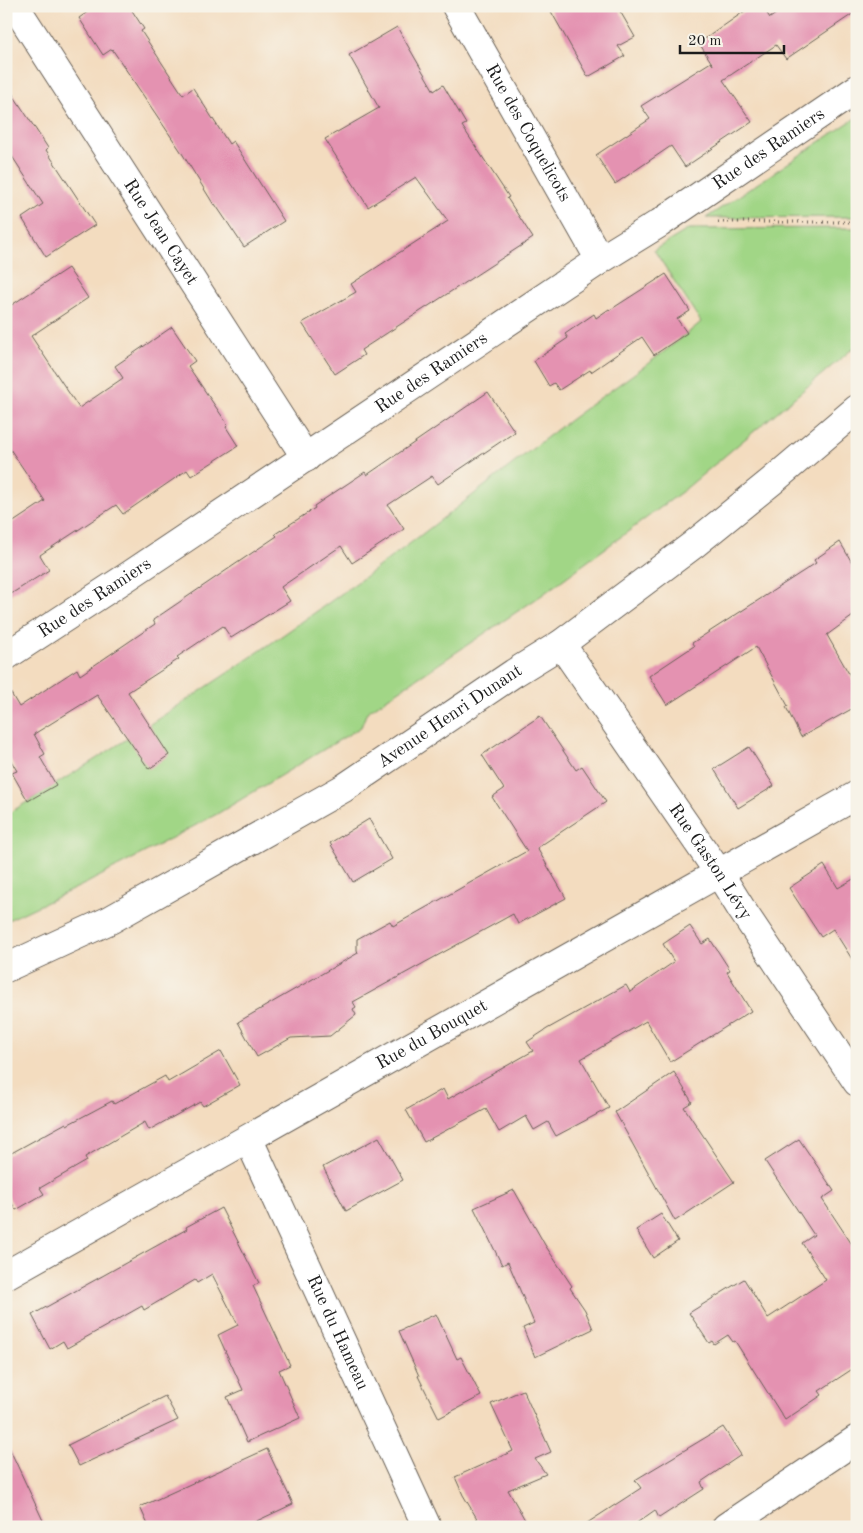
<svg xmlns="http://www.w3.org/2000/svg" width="863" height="1533" viewBox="0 0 863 1533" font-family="'Old Standard TT',serif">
	<rect width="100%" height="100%" fill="#f7f3e8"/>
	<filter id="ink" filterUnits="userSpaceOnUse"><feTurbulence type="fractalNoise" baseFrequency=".02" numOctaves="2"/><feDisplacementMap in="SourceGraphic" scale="10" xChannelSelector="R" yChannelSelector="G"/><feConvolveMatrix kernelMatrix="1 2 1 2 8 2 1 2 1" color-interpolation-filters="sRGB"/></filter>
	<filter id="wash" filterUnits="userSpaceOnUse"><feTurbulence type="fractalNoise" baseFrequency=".0096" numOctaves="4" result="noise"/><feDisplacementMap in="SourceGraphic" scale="20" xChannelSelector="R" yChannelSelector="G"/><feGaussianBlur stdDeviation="1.12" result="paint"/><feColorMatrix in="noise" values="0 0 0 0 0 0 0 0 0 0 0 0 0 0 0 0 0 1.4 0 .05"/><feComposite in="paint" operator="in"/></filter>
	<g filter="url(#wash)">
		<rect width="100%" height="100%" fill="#f3dcbf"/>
		<path fill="#a1d686" stroke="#5e7951" d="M857,117V217L706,218Z
			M857,228V345L683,491L542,595L367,712L361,727L217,814L87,883L6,921V815C128,740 248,662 363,578C427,532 488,483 550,435C600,396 653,363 701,322L654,250L689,229Z"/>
		<g id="blocks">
			<path fill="#e492b1" d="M96,6H129L144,29L141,31L183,95L193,88L229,144L233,141L284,221L244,247L215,204L214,205L180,150L112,49L103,55L79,18Z
				M548,6H617L635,37L618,46L625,56L588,77Z
				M752,6H762L770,18L787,6H857V11L786,59L776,45L723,80L752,122L685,167L671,146L615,184L596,155L650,119L641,106L711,62L713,65L699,43Z
				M397,27L434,91L443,85L466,124L462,126L509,197L507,198L533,238L361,350L364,355L335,374L302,323L356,292L351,284L448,221L416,177L368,207L325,139L379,108L349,55Z
				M6,84L48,148L46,150L95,225L46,257L22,218L43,204L6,147Z
				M68,268L88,298L31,336L79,408L123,378L115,366L172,327L195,361L188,366L228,425L226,427L238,446L191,476L187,470L123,514L116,505L40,555L49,570L6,597V527L45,501L6,443V300L10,306Z
				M666,274L690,311L677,319L687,333L654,355L642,337L591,372L590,370L559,390L554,383L549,386L534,361L568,338L565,334L594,314L596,318L609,309L610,310Z
				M488,392L515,432L438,484L432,476L388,505L404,529L352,563L341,546L281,587L290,601L231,638L223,626L177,657L179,659L128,692L169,755L149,769L97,695L34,734L45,754L40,757L56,785L28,801L12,773L17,771L6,752V685L19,707L77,669L80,675L155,624L153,620L277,536L275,534L315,508L314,506L365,472L367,475Z
				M840,542L857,571V613L827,635L857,688V706L801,737L786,707L788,706L756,647L667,705L649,676L694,646L692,643L816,563L814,560Z
				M540,716L576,770L582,766L606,802L537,848L566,898L518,924L513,914L353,1002L356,1007L353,1009L356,1015L330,1036L291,1038L257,1057L238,1022L358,953L357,950V939L390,921L393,926L527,851L492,797L504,789L482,755Z
				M749,747L774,786L738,808L714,769Z
				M369,819L392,859L353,882L330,843Z
				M824,865L838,888L857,877V967L833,929L821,937L789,888Z
				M690,926L702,944L710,939L730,970L727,972L751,1011L670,1062L646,1021L581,1059L609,1108L556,1136L548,1122L534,1130L526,1116L499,1132L486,1109L424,1142L406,1110L443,1089L448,1099L533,1051L527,1042L547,1029L626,985L630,992L674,962L663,944Z
				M221,1051L240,1085L203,1106L200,1102L149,1130L145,1122L85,1157L87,1161L40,1188L44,1194L16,1210L6,1193V1156L66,1123L67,1125L112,1101L114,1104L165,1076L168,1082Z
				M674,1072L692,1102L684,1107L734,1182L675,1221L615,1112Z
				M379,1137L403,1180L346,1211L323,1167Z
				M799,1139L834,1191L822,1199L857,1252V1366L819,1391L822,1395L785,1420L735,1341L733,1342L728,1335L714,1344L712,1341L709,1343L689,1313L744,1279L768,1318L826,1280L802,1243L814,1235L765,1161Z
				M514,1190L545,1245L572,1286L570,1288L585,1310L593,1329L535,1357L523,1328L534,1323L508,1262L502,1265L474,1208Z
				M221,1208L259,1283L253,1286L290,1365L279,1370L300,1418L247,1442L227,1397L243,1390L218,1335L238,1325L212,1274L197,1283L195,1280L144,1310L142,1306L67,1348L63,1341L50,1349L32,1315L187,1229L186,1227Z
				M661,1214L678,1241L653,1258L636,1230Z
				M436,1314L457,1359L461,1357L481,1396L439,1418L418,1376H419L399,1331Z
				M523,1390L551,1452L535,1459L546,1474L508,1490L529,1527H482L463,1495L455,1477L513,1451L491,1404Z
				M165,1396L178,1420L79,1466L68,1445Z
				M723,1427L741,1455L701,1482L704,1489L659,1518L655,1510L631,1527H581L641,1488L635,1480Z
				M6,1441L46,1527H6Z
				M267,1449L293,1504L244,1527H149L140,1507Z"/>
		</g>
	</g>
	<g filter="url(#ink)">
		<use href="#blocks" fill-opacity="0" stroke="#675f55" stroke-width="1"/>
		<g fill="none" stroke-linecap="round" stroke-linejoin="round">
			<defs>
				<g id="minor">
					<path id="s1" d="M15,6L306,458"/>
					<path id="s2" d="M456,6L600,260"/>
					<path id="s3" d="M561,644L719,873L742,910L857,1082"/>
					<path id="s4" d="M6,656L127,577L600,260L660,223L857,89"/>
					<path id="s5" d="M6,968L110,920L344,788L514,673L561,644L693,545L772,481L857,409"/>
					<path id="s6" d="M249,1140L427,1527"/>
					<path id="s7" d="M6,1275L857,795"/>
					<path d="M726,1527L857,1439"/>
				</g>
			</defs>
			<use href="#minor" stroke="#675f55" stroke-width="30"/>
			<path stroke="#675f55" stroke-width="3" stroke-dasharray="1 4" stroke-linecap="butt" d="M718,222H857"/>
			<use href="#minor" stroke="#fff" stroke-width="28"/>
		</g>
	</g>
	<g text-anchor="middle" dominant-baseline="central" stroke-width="5" stroke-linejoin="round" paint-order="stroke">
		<g font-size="18" fill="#1c1c1c" stroke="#f7f3e8">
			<text stroke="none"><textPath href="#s2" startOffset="146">Rue des Coquelicots</textPath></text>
			<text stroke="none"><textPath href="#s4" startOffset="916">Rue des Ramiers</textPath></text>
			<text stroke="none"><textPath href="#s1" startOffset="269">Rue Jean Cayet</textPath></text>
			<text stroke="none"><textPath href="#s4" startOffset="511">Rue des Ramiers</textPath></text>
			<text stroke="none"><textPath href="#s4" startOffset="106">Rue des Ramiers</textPath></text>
			<text stroke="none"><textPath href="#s5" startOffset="511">Avenue Henri Dunant</textPath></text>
			<text stroke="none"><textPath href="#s3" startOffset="264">Rue Gaston Lévy</textPath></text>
			<text stroke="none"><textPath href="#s7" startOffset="489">Rue du Bouquet</textPath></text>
			<text stroke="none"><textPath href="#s6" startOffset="212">Rue du Hameau</textPath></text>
		</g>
	</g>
	<rect width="863" height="1533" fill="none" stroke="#f7f3e8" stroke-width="25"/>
	<path d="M680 45v8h104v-8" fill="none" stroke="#1c1c1c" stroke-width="2.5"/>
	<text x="688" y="45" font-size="15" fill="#1c1c1c" stroke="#f7f3e8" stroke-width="4" paint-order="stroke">20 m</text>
</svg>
